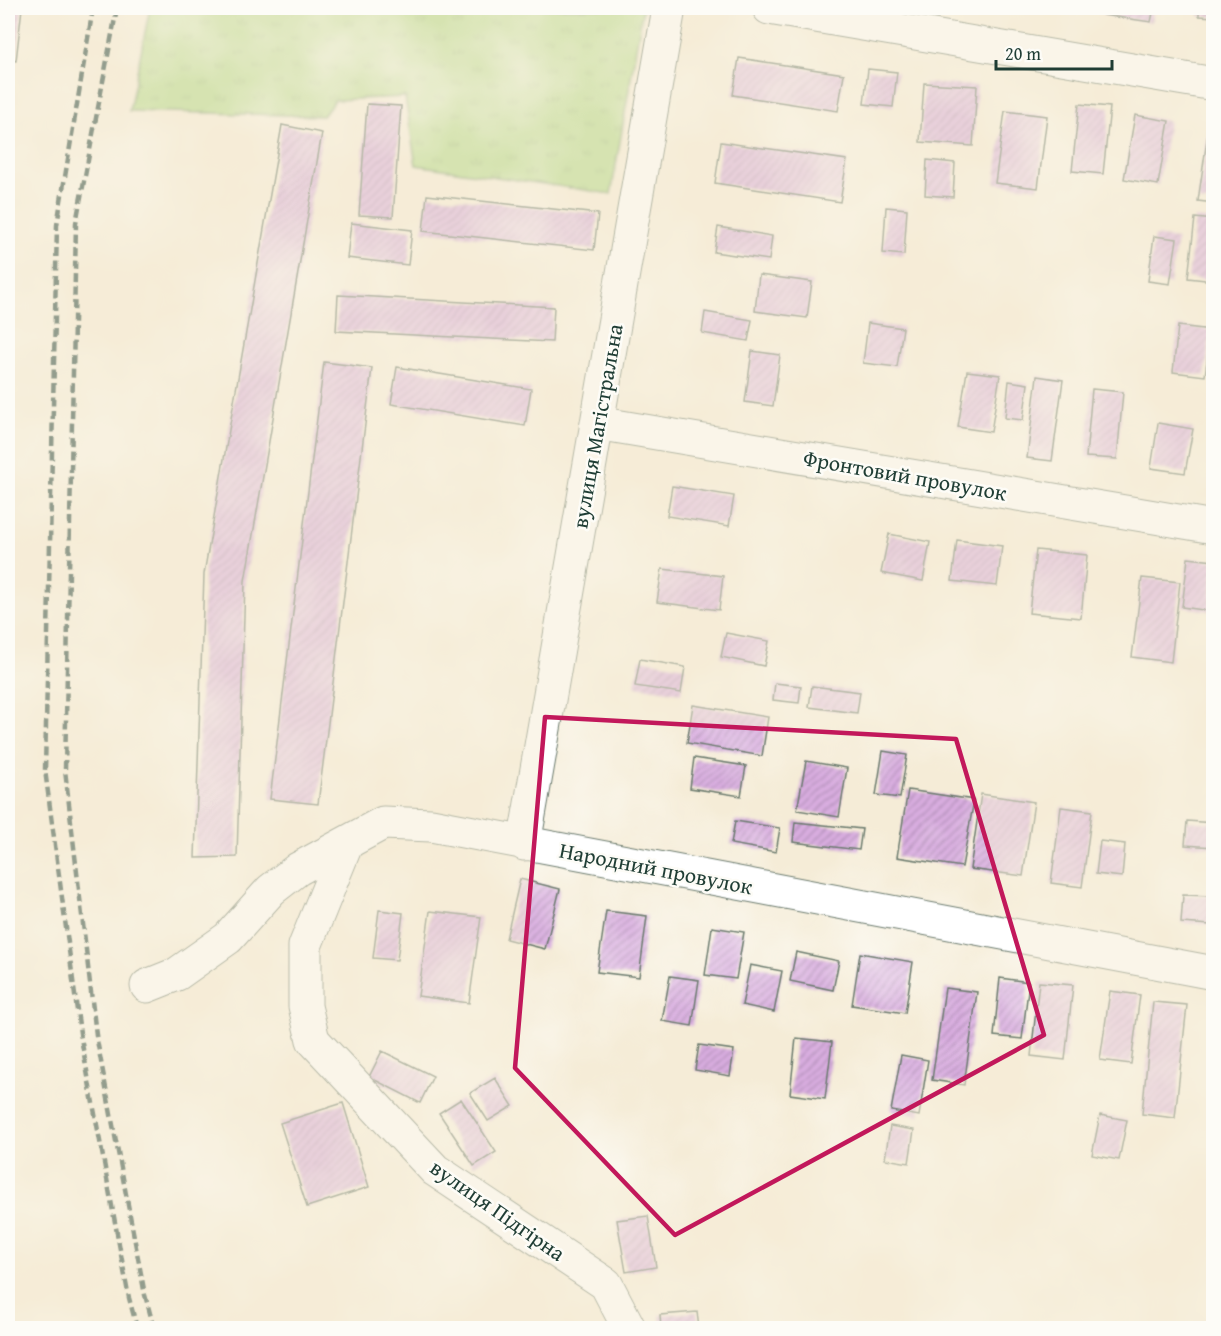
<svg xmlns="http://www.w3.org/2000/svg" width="1221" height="1336" viewBox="0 0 1221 1336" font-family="'Gentium Book Plus',serif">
	<defs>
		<pattern id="grass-tufts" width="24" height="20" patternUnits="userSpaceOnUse" patternTransform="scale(1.5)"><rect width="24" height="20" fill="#afd883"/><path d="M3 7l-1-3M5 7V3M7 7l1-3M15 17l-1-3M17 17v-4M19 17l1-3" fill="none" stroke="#96ba72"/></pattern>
		<pattern id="building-hatch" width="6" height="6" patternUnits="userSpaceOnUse" patternTransform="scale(1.5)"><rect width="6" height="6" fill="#d9ade0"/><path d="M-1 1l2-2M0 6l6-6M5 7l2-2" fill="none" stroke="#af8eb6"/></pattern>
	</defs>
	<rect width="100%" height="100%" fill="#fdfcf7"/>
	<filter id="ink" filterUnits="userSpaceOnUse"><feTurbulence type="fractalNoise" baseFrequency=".0167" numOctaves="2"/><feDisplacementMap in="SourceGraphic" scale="12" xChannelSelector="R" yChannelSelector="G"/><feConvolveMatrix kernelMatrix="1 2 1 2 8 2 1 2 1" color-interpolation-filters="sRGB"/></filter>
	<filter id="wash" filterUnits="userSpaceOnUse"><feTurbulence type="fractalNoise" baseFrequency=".008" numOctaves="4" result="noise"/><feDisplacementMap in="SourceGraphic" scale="24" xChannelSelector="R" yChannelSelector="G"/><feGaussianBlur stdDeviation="1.35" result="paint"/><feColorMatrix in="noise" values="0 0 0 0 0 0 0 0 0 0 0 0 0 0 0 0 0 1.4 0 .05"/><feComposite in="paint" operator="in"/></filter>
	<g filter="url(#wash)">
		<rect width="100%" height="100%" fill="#f5ecd7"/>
		<path fill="url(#grass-tufts)" stroke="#678a5c" stroke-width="1.5" d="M150,8H643L611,194L416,165L405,97L335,100L323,116L129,111Z"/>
		<g id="blocks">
			<path fill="url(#building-hatch)" d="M8,8H22L16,61L8,60Z
				M1104,8H1154L1151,22L1103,15Z
				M1199,8H1214V17L1199,16Z
				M739,58L844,74L838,111L733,95Z
				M868,69L897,72L893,107L864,104Z
				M924,83L977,86L973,146L920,142Z
				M367,104L401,106L393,217L359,215Z
				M1079,104L1110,107L1103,174L1072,171Z
				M1005,111L1047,116L1038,188L995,183Z
				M1135,115L1169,121L1158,185L1124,179Z
				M282,125L322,133L245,581L237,857L195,858L204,574Z
				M1209,126L1214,127V203L1198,201Z
				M721,142L847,160L840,202L715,183Z
				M927,160L955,163L953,197L925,195Z
				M427,195L598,214L594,250L423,231Z
				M886,207L907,209L904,255L883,253Z
				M1195,218L1214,220V281L1188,278Z
				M351,223L412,230L408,265L347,258Z
				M718,227L772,236L769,260L714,252Z
				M1154,236L1177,239L1170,284L1148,281Z
				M759,275L812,282L807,318L755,311Z
				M338,295L554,307L552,342L336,331Z
				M705,312L752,320L748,341L702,333Z
				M868,323L903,328L897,367L863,363Z
				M1178,326L1211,330L1205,376L1173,372Z
				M752,351L780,355L773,406L745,402Z
				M324,362L372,368L318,804L270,799Z
				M397,367L531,389L525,426L391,404Z
				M967,371L1000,375L991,432L958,427Z
				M1037,376L1063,380L1052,461L1027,458Z
				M1009,381L1028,384L1023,420L1005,418Z
				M1092,389L1123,392L1117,459L1086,457Z
				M1158,423L1193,429L1185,473L1151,468Z
				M672,486L734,496L729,526L667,516Z
				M889,534L930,542L923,581L881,573Z
				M957,540L1002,546L997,586L952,581Z
				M1036,550L1087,555L1081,618L1029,613Z
				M1188,558L1214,561L1210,611L1182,607Z
				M662,569L723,576L719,610L657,602Z
				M1142,578L1180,582L1171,662L1132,657Z
				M726,633L769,641L764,666L721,657Z
				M640,659L685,667L681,693L635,686Z
				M775,683L801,686L799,703L773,700Z
				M812,686L860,692L857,713L809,707Z
				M693,705L768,717L762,756L687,743Z
				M883,751L907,755L900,798L876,795Z
				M694,758L746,766L741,796L690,788Z
				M806,761L847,768L839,817L797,810Z
				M908,790L974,800L962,867L897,857Z
				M981,794L1034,802L1023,876L970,869Z
				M1061,807L1092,811L1082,887L1051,883Z
				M735,821L780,828L776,852L731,844Z
				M1187,821L1214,823V847L1185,845Z
				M795,822L862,829L859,850L793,842Z
				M1100,841L1125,844L1122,877L1096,874Z
				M520,879L560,889L545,949L506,939Z
				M1183,895L1213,896L1211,925L1181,923Z
				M379,910L403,913L397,960L373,958Z
				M430,911L481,917L469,1003L418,996Z
				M606,911L647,916L639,977L597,972Z
				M712,927L744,932L736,979L705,975Z
				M796,952L839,961L833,990L790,981Z
				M860,953L913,962L905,1013L852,1005Z
				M750,965L782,971L774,1012L742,1005Z
				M670,976L699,980L692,1026L662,1021Z
				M1000,978L1029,982L1022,1039L994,1036Z
				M1039,982L1073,985L1065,1060L1031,1056Z
				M945,988L977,992L964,1085L932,1080Z
				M1110,991L1140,995L1131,1064L1100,1060Z
				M1153,1002L1187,1005L1175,1118L1142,1114Z
				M796,1038L832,1042L825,1099L790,1094Z
				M699,1045L734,1050L730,1076L695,1070Z
				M382,1051L433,1076L420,1103L369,1077Z
				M901,1055L928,1060L919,1116L891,1111Z
				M495,1078L513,1106L488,1121L470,1093Z
				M461,1099L496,1152L474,1166L439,1113Z
				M343,1103L369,1187L307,1207L280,1123Z
				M1100,1115L1127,1120L1119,1160L1092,1155Z
				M890,1126L914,1130L909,1163L885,1159Z
				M648,1216L656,1267L626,1272L617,1220Z
				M697,1312L699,1328H661L660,1315Z"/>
		</g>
	</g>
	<g filter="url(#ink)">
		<use href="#blocks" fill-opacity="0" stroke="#6a7a6d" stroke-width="1.5"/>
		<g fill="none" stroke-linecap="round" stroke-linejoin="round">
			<defs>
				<path id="street" d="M769,8L1214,84
					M597,423L1214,527
					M524,844L669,8
					M346,845L305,946V1006L313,1040L435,1170L606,1284L629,1328
					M147,986L177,974L228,938L271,890L298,869L383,823L431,825L1214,973"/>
			</defs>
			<use href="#street" stroke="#6a7a6d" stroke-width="35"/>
			<use href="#street" stroke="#fff" stroke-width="33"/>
			<path stroke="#1f3d34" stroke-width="4.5" stroke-dasharray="9 4.5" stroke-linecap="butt" d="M93,8L57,225L45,770L80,1033L129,1298L137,1328
				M117,8L76,223L65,770L96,1035L145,1295L154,1328"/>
		</g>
	</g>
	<path d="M0 0H1221V1336H0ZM545,717L956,739L1044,1035L675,1235L515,1068Z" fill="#f5ecd7" fill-opacity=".55" fill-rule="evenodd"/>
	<path fill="none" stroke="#c2185b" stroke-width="4.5" stroke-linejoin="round" d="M545,717L956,739L1044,1035L675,1235L515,1068Z"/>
	<g text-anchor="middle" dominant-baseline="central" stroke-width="5" stroke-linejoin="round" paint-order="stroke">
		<g font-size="22" fill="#1f3d34" stroke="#fdfcf7">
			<text transform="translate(597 426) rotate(-80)">вулиця Магістральна</text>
			<text transform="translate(905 475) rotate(10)">Фронтовий провулок</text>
			<text transform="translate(656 868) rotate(11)">Народний провулок</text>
			<text transform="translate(498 1210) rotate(35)">вулиця Підгірна</text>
		</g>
	</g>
	<rect width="1221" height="1336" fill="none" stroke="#fdfcf7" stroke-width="30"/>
	<path d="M996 60v9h116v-9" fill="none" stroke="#1f3d34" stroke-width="3"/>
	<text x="1005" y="60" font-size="18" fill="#1f3d34" stroke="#fdfcf7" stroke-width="4.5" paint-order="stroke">20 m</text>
</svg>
